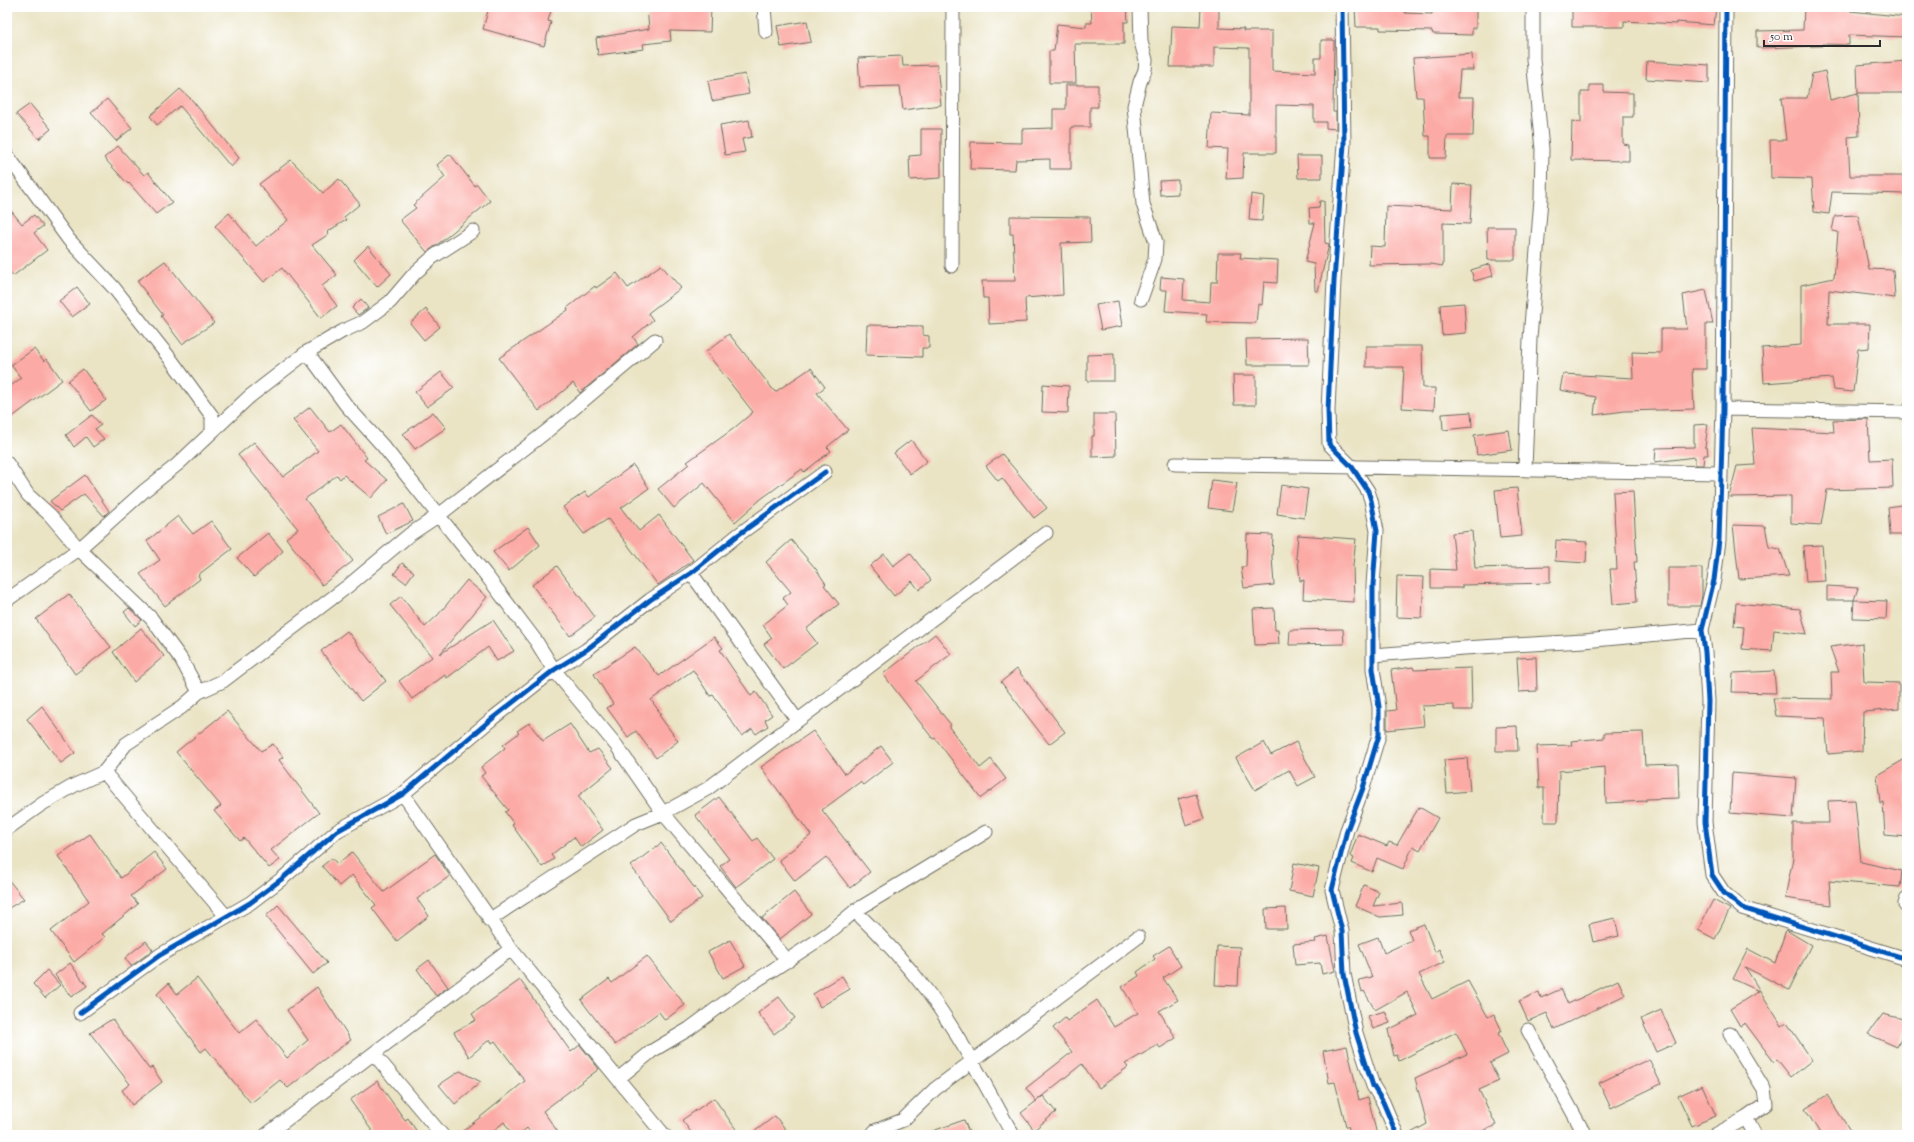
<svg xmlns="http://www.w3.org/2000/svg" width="1914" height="1142" viewBox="0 0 1914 1142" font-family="'Sorts Mill Goudy',serif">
	<rect width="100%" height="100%" fill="#fff"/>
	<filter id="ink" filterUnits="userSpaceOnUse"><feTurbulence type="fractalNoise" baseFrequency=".025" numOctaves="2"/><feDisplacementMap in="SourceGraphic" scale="8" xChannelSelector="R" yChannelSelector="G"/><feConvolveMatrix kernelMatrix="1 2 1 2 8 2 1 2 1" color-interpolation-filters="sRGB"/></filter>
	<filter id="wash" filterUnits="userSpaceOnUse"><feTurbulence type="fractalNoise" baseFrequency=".012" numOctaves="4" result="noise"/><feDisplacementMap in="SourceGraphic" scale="16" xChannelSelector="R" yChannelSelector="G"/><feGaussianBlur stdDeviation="0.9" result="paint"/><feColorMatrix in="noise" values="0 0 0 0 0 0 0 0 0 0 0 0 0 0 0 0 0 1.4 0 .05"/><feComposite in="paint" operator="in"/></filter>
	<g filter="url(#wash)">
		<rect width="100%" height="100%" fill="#eae4c5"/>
		<g id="blocks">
			<path fill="#fcaaa5" d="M489,7H552L548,21L551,22L544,46L483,29Z
				M647,7H711L710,32L670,31L671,41L643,44L644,49L598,55L596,38L649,29Z
				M1091,7H1127L1128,22H1124V44H1075L1076,83H1049V51H1054L1057,24L1086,27V23H1092Z
				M1201,7H1219V28L1244,29L1243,31H1272V71L1315,73V58H1321V40H1334L1333,112H1336V129L1326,128V122H1314V106L1276,105V153H1244L1243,178L1226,179L1228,149L1209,148L1211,113L1249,115V48L1214,47V67H1170L1172,26L1200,27Z
				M1355,7H1405V13L1432,14V10L1443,11V7H1476V28H1472V35L1433,34L1432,31L1380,30V27H1356Z
				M1572,7H1716L1714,25L1676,22V24L1624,21V27H1572Z
				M1804,7H1850V11L1907,17V37L1849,35V45L1822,44V46L1757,48V31L1803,30Z
				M807,21L811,42L781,47L777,26Z
				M1472,54L1473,70H1460L1458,97H1474L1473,136H1447L1446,158H1430V136H1425L1423,97H1416L1413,58Z
				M902,56L903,66L937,65L941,105L903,110L900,86L860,87L858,58Z
				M1647,61L1709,65V83L1646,79Z
				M1907,61V93H1858L1857,65Z
				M1825,71L1830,100L1858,93L1859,136L1848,137L1850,176H1905L1906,194L1832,192L1829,214L1814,212L1812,179L1771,178L1770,140H1786L1781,98H1807L1812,74Z
				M745,74L749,94L712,101L708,81Z
				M1066,85H1098V107H1090V127H1071V169H1050V159L1016,160L1015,170L970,169L971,142L1022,143V129L1053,128V109H1066Z
				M1589,85H1604V92L1633,93V117H1623V144L1629,145V161L1571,160L1572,121L1581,122V92H1589Z
				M180,89L192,100L239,158L231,167L180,106L157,125L150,116Z
				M107,99L132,128L116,141L91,113Z
				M30,104L51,129L39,139L16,114Z
				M749,120L752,137L742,139L745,152L725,155L720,125Z
				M921,129H941V178L910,180L909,156L921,155Z
				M118,146L144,175L148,172L172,202L156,214L129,183L128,184L104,158Z
				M450,154L475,186L477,184L490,201L442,241L427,252L400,220L416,208L413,205L445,177L437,165Z
				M1297,156H1322V178H1298Z
				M291,160L323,193L339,179L360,204L344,217L346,220L327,232L329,234L312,245L337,275L322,286L337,306L321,318L282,268L264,282L215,226L229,213L256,246L288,220L259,184Z
				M1178,180V194L1160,195L1159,181Z
				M1453,184L1472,185L1470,224L1443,223V266L1431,264L1369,265L1370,246L1385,247L1386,206L1452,209Z
				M1251,194L1264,196L1262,221L1249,220Z
				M1320,201H1324L1325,243L1329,244L1318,291H1315L1314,264L1305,262L1315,223H1310L1309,208L1319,207Z
				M7,206L22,224L34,215L43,226L34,233L47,250L13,276L7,268Z
				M1858,215L1869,269L1893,270L1895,298L1829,290L1828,324H1870L1869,348L1858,349L1853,392L1834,390L1832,378L1764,383L1762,348L1801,345V285L1834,278L1838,232L1832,231L1835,216Z
				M1010,216L1090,217L1091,242L1061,243L1063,295L1025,298L1026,322L989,324L988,298H983L982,281H1015L1013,234H1010Z
				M1487,227H1515V260H1488Z
				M368,246L391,274L377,287L354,260Z
				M1218,253H1241L1240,258L1278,260L1277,283L1264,282L1262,305L1258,304L1256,323L1206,322L1207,314L1165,311L1167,290H1160L1161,277L1184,279L1183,300L1210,302L1211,282H1217Z
				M165,261L214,323L182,344L161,316L163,315L137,281Z
				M1490,264L1493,276L1474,281L1471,270Z
				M661,265L681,288L648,313L653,320L633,337L638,344L580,393L573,383L539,411L499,358L568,310L567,308L595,286L596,288L617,273L628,288Z
				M77,287L90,304L72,317L59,301Z
				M1706,290L1713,324H1706V369H1692L1694,409L1625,411L1594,415L1596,397L1560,390L1563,374L1633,378L1632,352L1661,353V329H1687L1683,295Z
				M361,299L368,308L358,315L352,308Z
				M1118,301L1122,326L1101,330L1096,305Z
				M1464,303L1466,333L1442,335L1440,305Z
				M426,309L440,327L424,340L410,323Z
				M867,325L923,326V335L929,336V348H922V357L866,355Z
				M729,334L775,392L811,368L825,387L817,393L848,430L827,447L831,451L804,472L802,469L761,499L735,522L704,483L674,508L658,489L689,464L687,462L733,429L753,412L706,352Z
				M1308,338L1309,365H1247L1246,339Z
				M1366,346H1422L1423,388H1435L1434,410L1402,408L1404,367H1366Z
				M34,349L44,361L47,359L62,380L7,421V389L21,378L11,365Z
				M1114,354V381H1087V355Z
				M83,369L106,400L91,411L68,381Z
				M441,372L454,388L427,407L415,392Z
				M1233,375H1256V405H1234Z
				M1043,384L1069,386L1068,413L1042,412Z
				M310,407L330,432L341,424L367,458L364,460L387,480L371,498L344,475L340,479L337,475L305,499L353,561L322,585L286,538L298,529L238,455L254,442L283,477L318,451L293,420Z
				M433,412L446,428L415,449L403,434Z
				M1471,412L1472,427L1443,430L1442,414Z
				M1094,414H1115L1116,456L1092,457V436H1094Z
				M92,415L101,425L95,429L104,439L93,447L86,437L74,447L66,435Z
				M1868,419L1870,460L1892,459L1893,488L1827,490L1821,525L1791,523V496L1729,497L1737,466L1755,465L1752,428L1834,432L1833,420Z
				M1708,424L1705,447H1707L1708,455H1704L1703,465H1695V457L1655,462L1656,448L1694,447V425Z
				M1509,430L1512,450L1477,455L1474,435Z
				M911,440L927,461L910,474L894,453Z
				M1002,454L1047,508L1034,518L1002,478L998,481L986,466Z
				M633,465L649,488L621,508L639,531L659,515L693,560L658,585L608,519L584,534L563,507L585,492L589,497Z
				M85,475L109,511L104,516L84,494L60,511L50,501Z
				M1212,480L1237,483L1232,511L1208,508Z
				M1281,485L1308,489L1304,518L1277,514Z
				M1517,488L1522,536L1500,538L1495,490Z
				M1633,491L1637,562H1634L1637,602L1613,604L1610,569H1617L1613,492Z
				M404,504L413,521L386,534L378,517Z
				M1907,504V535H1890L1888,507Z
				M178,516L193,534L211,521L232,549L198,575L200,579L165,606L140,574L160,560L147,541Z
				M1733,525L1765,526L1769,547L1780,549L1789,576L1739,579Z
				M528,527L540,545L509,571L493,552Z
				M1472,531L1475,568L1550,566V583L1462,585V588H1431V569L1456,570L1452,533Z
				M268,533L283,551L254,577L237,558Z
				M1247,534L1273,535L1272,557L1274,585L1244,588L1241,567H1246Z
				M1298,535L1356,539L1353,565L1354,602L1303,599L1304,580L1300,581L1298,559L1296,558Z
				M791,540L816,569L826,584L824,585L839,604L806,629L817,643L783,669L764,644L772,638L763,625L788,605L783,598L791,592L766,562Z
				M1556,540L1587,542L1586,563L1555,561Z
				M1822,545L1825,581L1806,582L1803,546Z
				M910,553L931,580L919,590L912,581L894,596L870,566L884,554L893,566Z
				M402,563L414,572L406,583L394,574Z
				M557,566L595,617L570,636L532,585Z
				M1668,568H1702V595L1700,606H1668Z
				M1397,576L1424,577L1422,618L1396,617Z
				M467,580L487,597L440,654L493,620L514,651L497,661L488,647L447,678L445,675L412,699L399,681L432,657L390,605L401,596L425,627L438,615Z
				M1827,586L1858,588L1854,600H1827Z
				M69,594L111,647L75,674L36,619Z
				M1854,600L1887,601L1886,619L1853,618Z
				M1736,603L1800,609L1807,634L1774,630L1772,651L1742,649L1744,627L1734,626Z
				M129,608L142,620L135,626L124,612Z
				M1274,608L1275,630H1278L1279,644L1255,645L1253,609Z
				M141,628L164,656L134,682L113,652Z
				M1343,629L1344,644L1289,645L1290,630Z
				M347,631L386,681L361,701L321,651Z
				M935,634L951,654L916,681L951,725L949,727L980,768L991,759L1006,779L981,798L935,738L933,739L883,674Z
				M714,637L723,648L720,650L751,696L756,692L772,715L765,720L768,726L756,734L752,729L742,736L713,695L710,696L693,670L651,700L661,714L659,715L678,741L656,758L636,731L628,737L607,708L613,704L594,674L635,647L659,676Z
				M1862,643L1864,682L1899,683V709L1863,712L1862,751L1828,754L1825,718L1776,716L1773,698L1832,699L1831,672H1839L1830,647Z
				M1536,657L1537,691L1519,692L1517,658Z
				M1413,667L1414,670L1471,668L1472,710H1454V705L1422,706L1424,726L1387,730V711L1396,710L1391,670Z
				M1017,669L1065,732L1049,744L1001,682Z
				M1774,671L1776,693L1732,692L1733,673Z
				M42,706L75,753L61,763L27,719Z
				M227,711L261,751L273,744L283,757L279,760L319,813L271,850L280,860L269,868L244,838L240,841L214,811L221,806L176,752Z
				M529,723L543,741L570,724L589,753L598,749L613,768L578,796L603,830L581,847L574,837L551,855L554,859L542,867L512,825L514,824L505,812L508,810L481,776L485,773L481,767L505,748L503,745L519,733L517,731Z
				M1517,726L1518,751H1496V727Z
				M813,731L845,774L881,746L893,762L863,785L860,782L822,810L870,872L850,888L826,857L795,881L779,860L811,835L761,767Z
				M1643,732L1645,765L1678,764L1679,798L1646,799V801L1606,803L1605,767L1559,771L1558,822H1544V788H1539L1537,746L1572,745L1571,741L1604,738V733Z
				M1264,742L1271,755L1296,742L1315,777L1298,786L1289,770L1255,790L1236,758Z
				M1467,758L1470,791L1447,793L1444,760Z
				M1907,758V837L1885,835L1883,802L1880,803L1877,775Z
				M1732,773L1796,778L1793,818L1730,813Z
				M1196,794L1204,819L1186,825L1178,799Z
				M719,797L753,841L757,838L773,859L736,887L720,866L729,859L695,815Z
				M1855,800L1861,862L1902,871L1900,887L1829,881L1831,905L1785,898L1793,858V823H1829L1828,801Z
				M1419,807L1438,818L1420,850L1413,846L1403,869L1377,858L1372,872L1352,863L1354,858L1350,856L1358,834L1387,846L1389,842L1397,845Z
				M90,834L121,878L154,852L167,869L131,896L138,904L102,934L105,937L74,962L51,931L89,901L58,856Z
				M661,843L702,898L671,921L631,866Z
				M352,852L384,892L406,876V875L435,854L450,876L417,899L429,916L397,941L372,908L376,905L352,875L339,886L322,866L332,858L337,864Z
				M1294,863L1319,868L1313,896L1289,891Z
				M7,878L24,899L7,909Z
				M1364,885L1379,892L1373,906L1402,903L1403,915L1380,917L1355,906Z
				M794,892L811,914L780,939L762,918Z
				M1713,900L1730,909L1715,939L1698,930Z
				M278,905L327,963L313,974L266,916Z
				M1286,908L1287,929H1266L1265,909Z
				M1615,918L1619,936L1593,942L1589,924Z
				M1424,924L1435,952L1439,949L1445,962L1419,974L1432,999L1468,981L1488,1017L1494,1014L1502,1031L1498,1033L1508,1054L1490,1063L1499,1081L1479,1090L1496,1125L1474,1135H1407L1427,1124L1415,1078L1467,1054L1456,1032L1399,1061L1397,1055L1394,1056L1388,1030L1418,1015L1407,992L1375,1010L1364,991L1362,992L1359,980L1372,977L1359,944L1378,937L1384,953L1412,940L1408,930Z
				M1786,930L1811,945L1789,990L1745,967L1782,1026L1787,1023L1812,1060L1791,1077L1777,1059L1774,1062L1745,1023L1740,1026L1730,1009L1759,991L1733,979L1748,949L1775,963Z
				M1328,936L1335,971L1322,974L1320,963L1295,965L1293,944L1316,942L1315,939Z
				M730,940L745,966L723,978L708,952Z
				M146,941L153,950L131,966L125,958Z
				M1169,946L1181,966L1163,978L1178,1000L1159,1011L1176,1038L1160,1048L1158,1045L1125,1064L1128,1067L1099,1088L1082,1064L1036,1101L1026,1088L1072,1052L1053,1028L1065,1018L1067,1021L1097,1000L1114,1027L1138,1013L1122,987L1139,976L1137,972L1155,959L1153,956Z
				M1217,946L1240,947L1238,986L1215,985Z
				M647,956L685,1005L665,1020L659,1012L615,1045L581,1000L609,979L612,983Z
				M429,960L448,987L436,996L417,969Z
				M70,963L87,986L71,997L55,975Z
				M47,970L60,985L45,998L33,984Z
				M842,976L850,989L820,1007L813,994Z
				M197,978L239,1033L256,1019L287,1058L308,1040L287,1010L317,987L351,1040L323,1060L288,1088L280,1080L251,1103L206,1048L201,1052L157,994L169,983L177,994Z
				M520,980L571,1052L580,1045L599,1069L543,1111L560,1135H532L527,1128L519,1135H512L504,1122L488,1135H458L525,1081L495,1041L492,1043L490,1039L469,1057L454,1032L476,1020L472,1014Z
				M1618,980L1625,995L1554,1029L1547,1013L1528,1021L1519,1001L1539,992L1541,998L1561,989L1568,1004Z
				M779,997L795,1018L774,1034L758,1013Z
				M1661,1010L1676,1043L1656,1052L1641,1019Z
				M1385,1011L1390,1023L1373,1029L1368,1016Z
				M1883,1014L1907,1020V1026L1897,1047L1868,1034Z
				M112,1019L149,1069L152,1067L162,1082L132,1105L122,1090L130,1084L90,1033Z
				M1347,1046L1359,1100L1368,1097L1377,1135H1351L1348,1126H1346L1335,1082L1329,1083L1323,1051Z
				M1649,1059L1661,1084L1611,1108L1599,1083Z
				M460,1071L481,1082L455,1104L439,1085Z
				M377,1081L405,1120L408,1118L419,1135H375L350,1100Z
				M1702,1085L1716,1116L1692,1126L1678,1096Z
				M1827,1095L1853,1135H1821L1805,1109Z
				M1043,1096L1056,1112L1034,1130L1021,1113Z
				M714,1098L740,1135H693L682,1120Z
				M775,1116L790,1135H750Z
				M964,1120L970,1135H927V1133Z"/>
		</g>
	</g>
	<g filter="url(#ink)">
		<use href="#blocks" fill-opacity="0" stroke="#6e6c61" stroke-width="1"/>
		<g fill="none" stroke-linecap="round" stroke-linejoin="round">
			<defs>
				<path id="minor" d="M764,7L766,32
					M1140,7L1141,42L1146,60L1145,70L1140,82L1134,106L1143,204L1156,242L1155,259L1141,299
					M1342,7L1344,144L1334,281L1328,410L1329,444L1352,467L1368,491L1371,500L1377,531L1373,585V669L1379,707V735L1363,788L1347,830L1332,890L1342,931L1344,974L1356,1033L1373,1086L1383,1102L1397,1135
					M1726,7L1723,409L1719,540L1714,580L1702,630L1705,652L1708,701L1705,822L1712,875L1724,893L1742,908L1907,959
					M7,155L69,240L114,288L172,361L212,416V431
					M952,266L953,7
					M307,352L346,405L383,446L486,575L536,641L554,670L616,745L663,813L788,961
					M1723,409L1907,412
					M7,463L28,495L50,515L79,549L151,618L181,659L199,692
					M1175,464L1721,473
					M1525,469L1530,339L1541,199L1542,149L1533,59V7
					M691,573L797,720
					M7,600L79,549L144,491L178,464L249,397L307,352L343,331L363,322L390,302L414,274L433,257L473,231
					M1373,655L1464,648L1584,641L1702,630
					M104,772L226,916
					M403,794L511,949L664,1135
					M7,829L42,804L75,785L104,772L126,744L182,707L199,692L223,681L348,586L409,535L439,515L547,431L655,340
					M1905,904L1907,898
					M855,911C881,936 905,962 927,991C960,1035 986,1087 1013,1135
					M489,920L636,824L663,813L707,789L1046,533
					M80,1013L160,955L250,903L283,878L337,831L403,794L493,718L554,670L586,650L650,600L691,573L738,535L825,472
					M1528,1030L1585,1135
					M374,1054L442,1135
					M619,1078L652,1051L689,1029L739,992L826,935L855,911L986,832
					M1746,1118L1755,1135
					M266,1135L511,949
					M872,1135L875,1131L903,1120L935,1089L1138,937
					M1715,1135L1746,1118L1766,1104L1764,1089L1730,1034"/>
			</defs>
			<use href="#minor" stroke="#6e6c61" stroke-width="15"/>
			<use href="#minor" stroke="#fff" stroke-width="13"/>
			<defs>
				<path id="cycleway" d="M1342,7L1344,144L1334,281L1328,410L1329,444L1352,467L1368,491L1371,500L1377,531L1373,585V669L1379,707V735L1363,788L1347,830L1332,890L1342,931L1344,974L1356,1033L1373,1086L1383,1102L1397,1135
					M1726,7L1723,409L1719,540L1714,580L1702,630L1705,652L1708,701L1705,822L1712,875L1724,893L1742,908L1907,959
					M80,1013L160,955L250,903L283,878L337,831L403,794L493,718L554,670L586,650L650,600L691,573L738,535L825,472"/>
			</defs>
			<use href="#cycleway" stroke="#fff" stroke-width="8"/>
			<use href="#cycleway" stroke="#0057b8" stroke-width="5"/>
		</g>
	</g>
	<rect width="1914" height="1142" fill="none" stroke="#fff" stroke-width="24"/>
	<path d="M1764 40v6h116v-6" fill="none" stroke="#2b2b2b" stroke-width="2"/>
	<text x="1770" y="40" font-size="12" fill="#2b2b2b" stroke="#ffffff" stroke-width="3" paint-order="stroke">50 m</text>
</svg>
